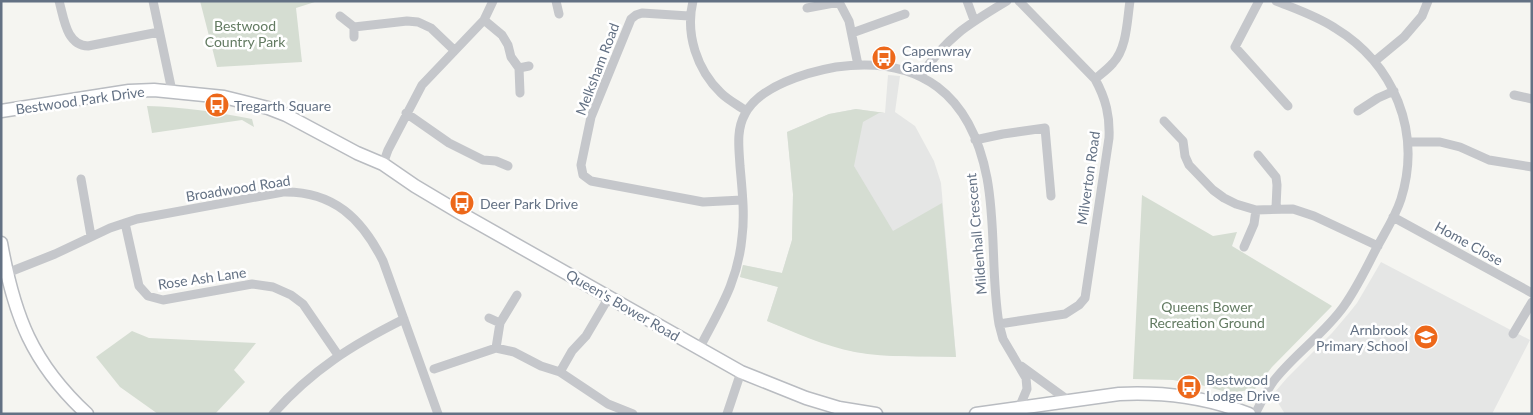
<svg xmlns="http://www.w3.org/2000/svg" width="1533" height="415" viewBox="0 0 1533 415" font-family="Lato,sans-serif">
	<rect width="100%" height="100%" fill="#f5f5f1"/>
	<path fill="#e5e6e5" d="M888,75L900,76L895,112L915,126L934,161L941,183L956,357L892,356L855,352L817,341L767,321L778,287L740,277L743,265L782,273L792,240L793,194L787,132L829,114L856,109L885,113Z
		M1381,262L1530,340L1492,414H1285L1275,398V392L1287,378L1332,333L1349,313L1357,303Z"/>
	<path fill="#d5ddd2" d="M200,1H318L296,8L302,62L217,67Z
		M147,106C183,107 217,112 252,119L254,127L242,120L152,133Z
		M856,109L885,113H879L863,122L854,166L893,231L942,203L956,357C923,356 888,358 855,352C824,346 796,333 767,321L778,287L740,277L743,265L782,273L792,240L793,194L787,132L829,114Z
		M1142,195L1213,236L1237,232L1232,246L1332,306L1272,367L1255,389L1230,393L1201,385L1173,380L1133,379Z
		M132,331L149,338L256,343L234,370L245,382L215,414H158L120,387L96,357Z"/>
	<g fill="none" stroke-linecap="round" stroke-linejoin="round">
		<defs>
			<path id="secondary" d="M1,111L129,91L154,90L224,97L268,108L286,115L357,153L383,164L415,186L462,214L741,372L806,398L839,408L876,414
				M1,243C14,316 32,363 87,414
				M976,414L1119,394C1165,392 1206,397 1249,414"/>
		</defs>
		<use href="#secondary" stroke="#b9bcc1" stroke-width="15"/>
		<path stroke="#c5c7cb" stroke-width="9" d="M59,1C64,18 66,45 88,46L159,32
			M153,1L172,91
			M556,1L559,14
			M693,1C685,34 697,70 721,93C728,100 738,105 746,111
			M967,1L974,20
			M1259,1L1235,47L1288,106
			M839,2L849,21L858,65
			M807,8L839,2
			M340,16L354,27V37
			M689,16L642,13L636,15L631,19L591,117L581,165L583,175L591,181L703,202L742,200
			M484,20L502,35L508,45L511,57L519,68L520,93
			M354,27L407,21L418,22L431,28L454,50
			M852,33L905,14
			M1375,61L1404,37L1422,16L1428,1
			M519,68L529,66
			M921,75C948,36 967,25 1007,1
			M1095,79C1101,74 1108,69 1113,63C1127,48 1127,21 1130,1
			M1514,95L1532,99
			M1358,111L1378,98L1394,91
			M406,113L449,143L483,160L496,161L508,166
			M1164,121L1183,141L1185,156L1189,165L1213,190L1224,198L1236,204L1256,210L1293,209L1314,216L1378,246
			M975,140L1003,134L1045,128L1051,196
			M1408,142H1440L1460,147L1489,160L1532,167
			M1258,155L1276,177L1277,185L1276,208
			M383,164L388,150L422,85L484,20L493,1
			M81,179L91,236
			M1393,217L1532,293
			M125,223L139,286L148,296L163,300L252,284L273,287L291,295L303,304L338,355
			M1244,247L1254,224L1256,210
			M7,273L55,254L110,228L137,219L283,192C334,191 362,219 383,261L438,414
			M489,318L500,323
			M999,324L1065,314L1079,305L1085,298L1109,138C1110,116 1106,99 1095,79L1019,1
			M1513,334L1532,302
			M496,348L500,323L517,295
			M699,349C719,310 738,282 742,237C745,214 742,189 740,166C739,148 736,130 745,114C759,86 808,72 836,67C921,55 971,95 987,178C996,226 991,276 999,324L1003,339L1026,378L1027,389L1019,408
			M1021,366L1069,401
			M434,369L496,348L514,352L541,366L560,372L608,404L633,414
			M560,372L572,351L586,336L609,297
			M273,414C312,370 352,345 404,319
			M727,414L741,372
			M1255,414C1262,401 1267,389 1276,378C1297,352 1325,333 1344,306C1356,289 1365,271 1374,253C1383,235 1395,218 1401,199C1422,131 1394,64 1335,28C1317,16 1296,9 1276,1"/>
		<use href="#secondary" stroke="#fff" stroke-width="12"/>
	</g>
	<defs>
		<symbol id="bus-disc" viewBox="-11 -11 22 22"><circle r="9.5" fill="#ed681a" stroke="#fff"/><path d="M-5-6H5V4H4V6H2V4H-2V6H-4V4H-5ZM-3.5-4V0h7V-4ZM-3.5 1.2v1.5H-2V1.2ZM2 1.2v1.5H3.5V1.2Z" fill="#fff"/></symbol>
		<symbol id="school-disc" viewBox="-11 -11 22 22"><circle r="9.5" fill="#ed681a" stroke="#fff"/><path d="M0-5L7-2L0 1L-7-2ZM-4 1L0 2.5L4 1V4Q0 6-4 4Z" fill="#fff"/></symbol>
	</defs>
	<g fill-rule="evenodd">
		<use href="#bus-disc" x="870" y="44" width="28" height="28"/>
		<use href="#bus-disc" x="203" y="91" width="28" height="28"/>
		<use href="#bus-disc" x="448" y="189" width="28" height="28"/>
		<use href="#school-disc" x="1412" y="323" width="28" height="28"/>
		<use href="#bus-disc" x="1175" y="373" width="28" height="28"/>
	</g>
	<g text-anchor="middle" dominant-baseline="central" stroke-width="5" stroke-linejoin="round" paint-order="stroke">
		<g font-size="14" fill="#637b62" stroke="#fff">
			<text x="245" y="25">Bestwood<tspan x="245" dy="16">Country Park</tspan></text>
			<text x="1207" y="306">Queens Bower<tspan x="1207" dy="16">Recreation Ground</tspan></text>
		</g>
		<g font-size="14" fill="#637184" stroke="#fff" text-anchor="start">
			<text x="902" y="50">Capenwray<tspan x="902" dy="16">Gardens</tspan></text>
			<text x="234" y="105">Tregarth Square</text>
			<text x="480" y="203">Deer Park Drive</text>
			<text x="1408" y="329" text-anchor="end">Arnbrook<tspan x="1408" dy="16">Primary School</tspan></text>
			<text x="1206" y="379">Bestwood<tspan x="1206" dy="16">Lodge Drive</tspan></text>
		</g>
		<g font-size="14" fill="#637184" stroke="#fff">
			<text transform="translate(597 69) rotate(-69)">Melksham Road</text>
			<text transform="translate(80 100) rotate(-8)">Bestwood Park Drive</text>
			<text transform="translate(1088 178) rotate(-82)">Milverton Road</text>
			<text transform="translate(238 188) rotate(-9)">Broadwood Road</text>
			<text transform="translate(976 234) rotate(-95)">Mildenhall Crescent</text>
			<text transform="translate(1469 243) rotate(29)">Home Close</text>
			<text transform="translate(202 278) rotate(-8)">Rose Ash Lane</text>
			<text transform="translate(623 305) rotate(30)">Queen's Bower Road</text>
		</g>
	</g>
	<rect width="1533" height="415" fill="none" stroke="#637184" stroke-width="5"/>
</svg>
